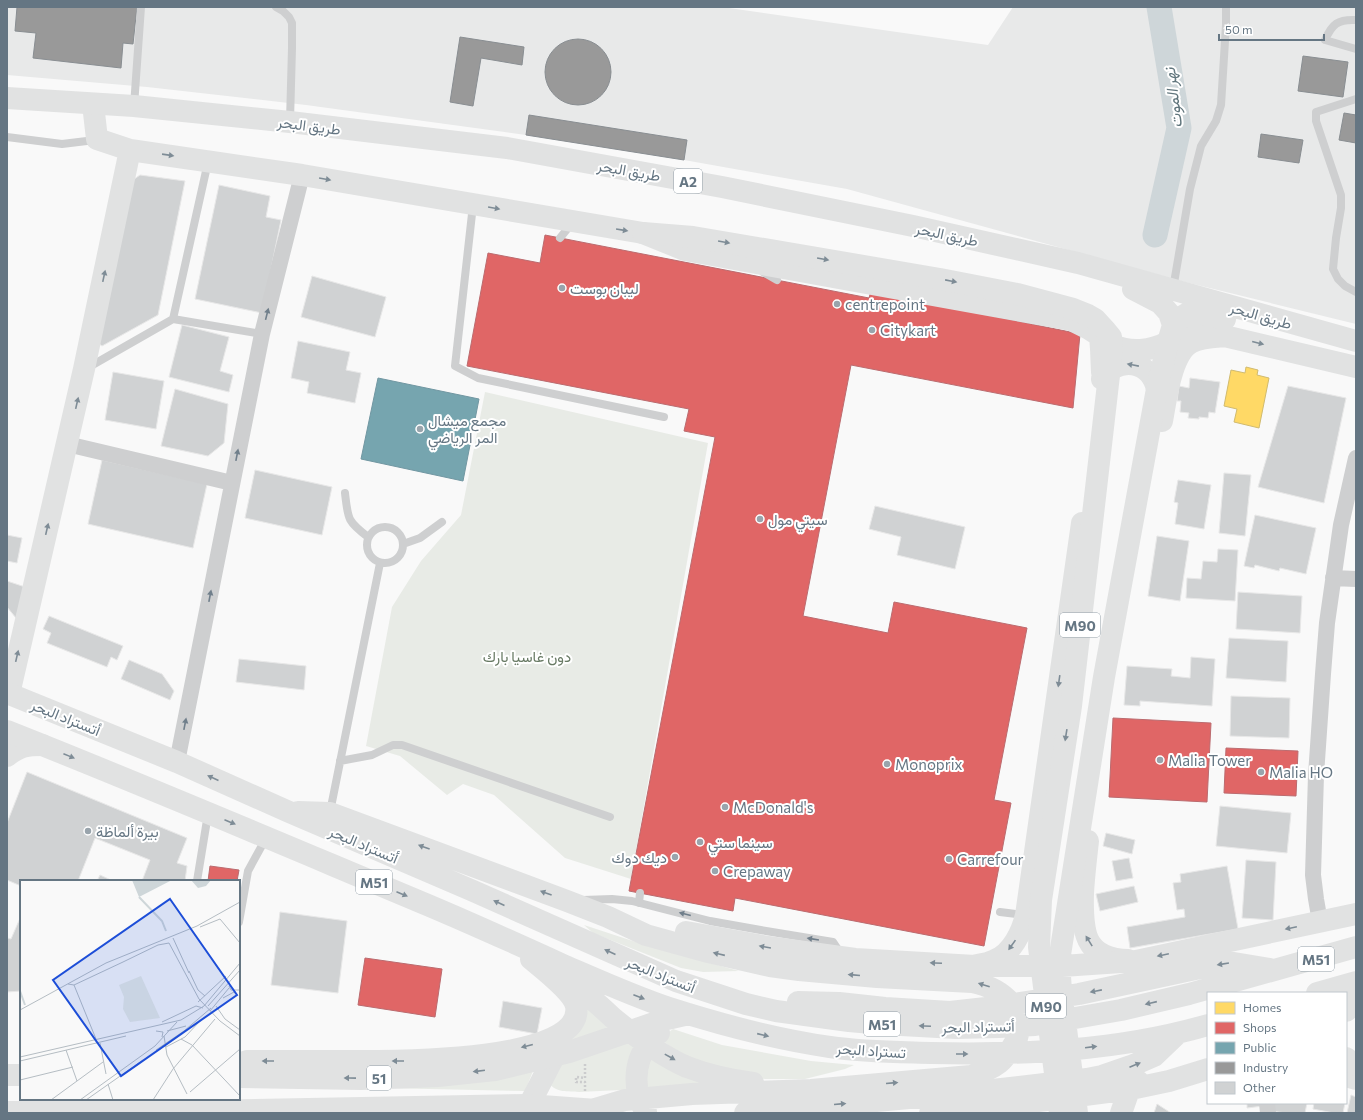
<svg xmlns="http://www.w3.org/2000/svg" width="1363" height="1120" viewBox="0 0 1363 1120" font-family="Commissioner,Vazirmatn,sans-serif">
	<rect width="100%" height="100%" fill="#f9f9f9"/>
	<path fill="#e8e9e9" d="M7,7H722L988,45L1013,7H1356V324L1185,282L847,189L684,160L526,135L306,105L147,87L7,75Z"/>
	<path fill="#e8ebe6" d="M485,392L708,443L631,879L565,858L494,795L463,784L447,795L400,756L366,746L392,607L421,561L461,515Z
		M584,925L645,945L739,971L703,972L681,968L593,933Z
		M581,1002L725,1085L579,1092C568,1091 556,1093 549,1083Z
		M673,1029L722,1045L811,1061L854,1065L845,1069L805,1079H766L742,1077L689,1060L660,1039Z
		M535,1066L525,1091L383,1088Z"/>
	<path fill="#ffd966" stroke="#d1bb6f" d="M1246,367L1258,370L1257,375L1269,378L1259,428L1234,422L1237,409L1224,406L1231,370L1245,373Z"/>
	<path fill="#e06666" stroke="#bb6b6f" d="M545,235L869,298L871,291L1080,334L1073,408L851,365L803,616L888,633L894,602L1027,628L994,800L1011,803L984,946L735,898L733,911L629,891L715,437L684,431L689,409L467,366L488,253L540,263Z
		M1113,718L1211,723L1207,802L1109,797Z
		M1226,748L1298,751L1296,796L1224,793Z
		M210,866L239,870L237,881H208Z
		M365,958L442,969L435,1017L358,1005Z"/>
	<path fill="#76a5af" stroke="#7197a2" d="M378,378L479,399L463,481L361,459Z"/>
	<path fill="#999" stroke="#898e92" d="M17,7H137L133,44L123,43L121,68L33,58L36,33L15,31Z
		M460,37L524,47L522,65L481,58L473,106L450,102Z
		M545 72a33 33 0 1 1 66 0a33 33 0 1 1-66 0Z
		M1303,56L1348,62L1343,97L1298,91Z
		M1344,113L1356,115V143L1339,140Z
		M529,115L687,140L684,160L526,135Z
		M1261,134L1303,140L1299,163L1258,157Z"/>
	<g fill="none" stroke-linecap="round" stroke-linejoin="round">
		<path stroke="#ced6d9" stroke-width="25" d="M1155,235L1179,128L1159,7"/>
	</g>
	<path fill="#d0d2d3" stroke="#e8e8e8" d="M140,175L185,181L158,315L102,346L98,343L130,182Z
		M219,185L270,196L266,217L281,220L262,313L195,299Z
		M312,276L386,297L375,337L301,317Z
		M182,325L229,337L220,371L233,375L229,392L169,377Z
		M298,341L350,352L346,370L361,373L355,403L307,393L309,382L291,378Z
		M113,372L164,381L156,429L105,420Z
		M1190,378L1220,382L1215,413L1209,412L1208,418L1199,417V419L1188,418L1189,413L1180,412L1181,401H1177L1179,386L1189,388Z
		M1288,386L1346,398L1324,503L1258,487Z
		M175,389L228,404L224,443L208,456L161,446Z
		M102,460L207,484L193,548L88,524Z
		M255,470L332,487L322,535L245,518Z
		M1224,473L1251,475L1245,536L1219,533Z
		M1178,480L1211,485L1204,529L1175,524L1178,503L1174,502Z
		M875,506L965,527L955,569L897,555L901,537L869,529Z
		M1255,515L1316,528L1306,574L1280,568L1279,571L1255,565L1254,568L1244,566Z
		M7,535L22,538L17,563L7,561Z
		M1157,536L1189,541L1180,601L1148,596Z
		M1218,549L1238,550L1235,601L1186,598L1187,578L1201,579L1203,561L1217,562Z
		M7,581L25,587L16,618L7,607Z
		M1238,592L1302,596L1300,633L1236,629Z
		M49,616L123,646L117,660L111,657L107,667L47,643L51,633L43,629Z
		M1229,638L1288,641L1286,682L1226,678Z
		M1191,657L1215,659L1212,706L1140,701V706L1124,705L1127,666L1172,669L1171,676L1190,678Z
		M239,659L306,666L304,690L236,682Z
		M129,660L162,674L174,691L170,700L121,679Z
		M1231,696L1290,698L1289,738L1230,736Z
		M27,772L187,838L177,863L187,866L185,881H142L150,860L95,838L78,881H21V886L7,880V823Z
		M1220,806L1291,813L1287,853L1216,846Z
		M1106,833L1135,840L1132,854L1103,846Z
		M1129,858L1133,878L1116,881L1112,861Z
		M1246,860L1276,862L1273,920L1242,918Z
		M1227,866L1238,929L1130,948L1127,927L1185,917L1184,909L1177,910L1173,883L1181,882L1180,874Z
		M100,875L113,881H97Z
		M1134,886L1138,902L1100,911L1096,894Z
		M280,912L347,921L338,993L271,985Z
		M21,916V991L7,992V938L11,939Z
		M503,1001L542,1008L537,1034L499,1027Z
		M1351,1095L1356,1097V1113H1347Z
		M1247,1103H1263V1106L1247,1108Z
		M1272,1103H1307L1305,1113H1286L1271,1111Z
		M1314,1103H1345L1343,1113H1334L1313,1109Z
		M1157,1104L1171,1113H1154Z"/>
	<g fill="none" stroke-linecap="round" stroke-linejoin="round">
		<path stroke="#cbcccd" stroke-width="2.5" stroke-dasharray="2 2" stroke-linecap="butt" d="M585,1064V1078L576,1077V1082H585V1093"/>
		<path stroke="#cecfd0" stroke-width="8" d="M276,7L283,11L289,17L292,23V48L290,121
			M1356,20C1338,19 1332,24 1325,40L1356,49
			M1356,99L1316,112V121L1341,195V208L1336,238L1333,269L1338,279L1345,286L1356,292
			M134,106L141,7
			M7,137L62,144L95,140
			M473,205L455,366L478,378L664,417
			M560,238L572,223
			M763,272L777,280
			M1173,289L1190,189L1199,154L1201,146L1216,121L1221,105L1226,25V7
			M173,319L208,162
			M89,367L173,319L262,334
			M345,493C348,519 347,521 368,537
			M367 545a18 18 0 1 1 36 0a18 18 0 1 1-36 0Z
			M403,544L420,538L442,522
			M340,761L372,755L393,745H402L610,817
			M330,812L380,563
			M197,881L208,814
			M583,900L612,899L632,901L710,921L766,931L833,942L841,954
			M639,903L640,893
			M1000,912L1025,915
			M239,922L248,871L266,838"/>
		<path stroke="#cecfd0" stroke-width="16" d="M67,444L232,483
			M1333,578L1356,579
			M177,762L262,334L302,175
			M1320,922L1316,899L1313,875L1316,775L1323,674L1327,623L1341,525L1356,458
			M1267,1103L1268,1113"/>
		<path stroke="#e1e2e2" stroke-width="22" d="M93,104L97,139L130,150L302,175L643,233L685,250L1071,320L1089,329L1100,336L1101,349L1102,372
			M1100,336C1104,339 1108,343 1113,345C1130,353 1151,351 1168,342C1184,334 1184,331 1203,331L1356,367
			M1102,379C1119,356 1150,360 1157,389
			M1162,421C1166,400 1171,352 1192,342C1202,337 1215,337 1226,336
			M9,694L84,369L130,150
			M7,756C20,746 27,745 42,745
			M1088,841C1086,859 1084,876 1083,893C1082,930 1083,959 1128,960
			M977,965C983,964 989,963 995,960C1012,953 1022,932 1026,915L1082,523
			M1346,1076L1356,1079
			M525,1113L561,1043"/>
		<path stroke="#e1e2e2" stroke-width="22" d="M7,98L134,106L290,122L507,148L722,187L913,226L1078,263L1356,341
			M643,233L693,237L940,279L1017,294L1073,309L1088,315L1095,319L1106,331L1111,337L1112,349L1071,706L1041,900L1039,947L1060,1113
			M1133,289L1160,303L1169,313L1173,325
			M7,693L177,762L287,811L471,890L676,981L746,1004L776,1011L849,1021L883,1024L956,1028L999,1027L1035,1025L1121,1010L1189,994L1356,947
			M7,731C149,787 289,847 430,906C475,925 519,945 563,965C598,980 633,996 669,1008C722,1025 775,1039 830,1047C863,1052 897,1052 931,1053C1024,1055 1118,1051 1208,1025
			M298,812L330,813L567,901L608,917L646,935L704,951L770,966L799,970L877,977L972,982C1005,988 1034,1016 1011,1049C1007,1054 1004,1059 999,1063C990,1070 981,1073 971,1076L811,1090L692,1094L625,1100L595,1109
			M686,932L768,947L855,959L975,966H1062L1136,961L1356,914
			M565,980C583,990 598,1004 613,1018C635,1036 661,1056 687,1067C708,1075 731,1080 753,1083
			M1317,993L1356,982
			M798,1002L839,1003L885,1008L950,1012L995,1007L1079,994L1228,962L1270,969
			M1346,1011L1356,1002
			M1346,1058L1356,1065
			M239,1064L247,1061C279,1061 312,1061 344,1061C379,1061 587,1065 576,1006C573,992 543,969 531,959
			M7,1075H21
			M239,1077L361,1079L414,1077L438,1076L495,1070L569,1052L663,1020L689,1014
			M7,1112H141L528,1105L610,1111
			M646,1112C633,1093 633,1063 648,1044C651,1040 655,1037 659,1033
			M745,1113L975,1092L1087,1079L1102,1076L1131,1066L1154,1056L1177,1034
			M930,1113L979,1110L1015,1104L1131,1089L1169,1081L1208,1069
			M1077,1113L1061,991L1059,961L1104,677L1157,389L1168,342L1173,325L1183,316L1188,313H1199L1225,319
			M1121,1113L1128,1093L1139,1082"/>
	</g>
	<defs><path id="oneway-solid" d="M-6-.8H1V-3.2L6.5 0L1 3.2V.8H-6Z"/></defs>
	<g fill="#7e8c96">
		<use href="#oneway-solid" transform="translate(168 155) rotate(8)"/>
		<use href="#oneway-solid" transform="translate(325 179) rotate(10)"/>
		<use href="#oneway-solid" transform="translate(494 208) rotate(10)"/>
		<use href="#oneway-solid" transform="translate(622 230) rotate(9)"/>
		<use href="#oneway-solid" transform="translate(724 242) rotate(10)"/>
		<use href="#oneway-solid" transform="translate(823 259) rotate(10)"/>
		<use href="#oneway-solid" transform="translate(104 276) rotate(-78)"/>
		<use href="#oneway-solid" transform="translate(951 281) rotate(11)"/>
		<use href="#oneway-solid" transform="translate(1258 343) rotate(14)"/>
		<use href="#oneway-solid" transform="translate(1133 365) rotate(-169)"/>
		<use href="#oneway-solid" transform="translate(77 403) rotate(-77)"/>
		<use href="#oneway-solid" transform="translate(47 529) rotate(-77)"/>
		<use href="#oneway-solid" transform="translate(17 656) rotate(-77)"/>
		<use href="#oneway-solid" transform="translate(1059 681) rotate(98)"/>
		<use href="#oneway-solid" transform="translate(1066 735) rotate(99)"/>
		<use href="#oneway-solid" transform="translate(69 756) rotate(22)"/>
		<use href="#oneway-solid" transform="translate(213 778) rotate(-156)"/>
		<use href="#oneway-solid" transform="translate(230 822) rotate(23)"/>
		<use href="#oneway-solid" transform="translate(424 847) rotate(-160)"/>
		<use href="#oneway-solid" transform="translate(546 893) rotate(-160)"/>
		<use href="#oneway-solid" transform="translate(402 894) rotate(23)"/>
		<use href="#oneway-solid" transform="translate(499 903) rotate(-156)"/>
		<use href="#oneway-solid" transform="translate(1291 928) rotate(168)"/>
		<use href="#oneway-solid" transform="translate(1089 941) rotate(-122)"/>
		<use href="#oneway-solid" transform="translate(1012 945) rotate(125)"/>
		<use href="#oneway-solid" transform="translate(765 947) rotate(-170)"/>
		<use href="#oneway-solid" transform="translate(610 952) rotate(-156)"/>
		<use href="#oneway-solid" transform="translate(719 954) rotate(-167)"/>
		<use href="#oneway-solid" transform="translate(1163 955) rotate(168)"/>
		<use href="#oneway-solid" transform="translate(936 963) rotate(-177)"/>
		<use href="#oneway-solid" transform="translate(1223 964) rotate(171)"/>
		<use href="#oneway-solid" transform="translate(854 975) rotate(-175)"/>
		<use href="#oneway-solid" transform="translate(984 985) rotate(-162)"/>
		<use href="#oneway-solid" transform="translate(1096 991) rotate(169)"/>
		<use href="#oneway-solid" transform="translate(639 997) rotate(21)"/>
		<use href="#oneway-solid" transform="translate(1151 1003) rotate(167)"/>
		<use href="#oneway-solid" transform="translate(925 1026) rotate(-177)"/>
		<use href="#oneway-solid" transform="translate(763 1035) rotate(13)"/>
		<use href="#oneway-solid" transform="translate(527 1046) rotate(166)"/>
		<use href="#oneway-solid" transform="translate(1091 1047) rotate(-7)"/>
		<use href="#oneway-solid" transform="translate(962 1054)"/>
		<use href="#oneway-solid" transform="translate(670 1057) rotate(29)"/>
		<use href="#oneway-solid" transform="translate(268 1061) rotate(180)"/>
		<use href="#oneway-solid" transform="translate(398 1061) rotate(180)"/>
		<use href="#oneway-solid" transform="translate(1135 1065) rotate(-23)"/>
		<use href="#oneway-solid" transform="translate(479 1071) rotate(173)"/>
		<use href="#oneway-solid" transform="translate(350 1078) rotate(-179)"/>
		<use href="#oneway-solid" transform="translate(892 1083) rotate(-5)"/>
		<use href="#oneway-solid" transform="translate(840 1104) rotate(-5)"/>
	</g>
	<g fill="#707f8b">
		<use href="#oneway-solid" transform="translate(267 314) rotate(-76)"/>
		<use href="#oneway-solid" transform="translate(237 455) rotate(-79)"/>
		<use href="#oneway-solid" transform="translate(210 596) rotate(-79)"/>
		<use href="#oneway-solid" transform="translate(185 724) rotate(-79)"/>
		<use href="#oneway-solid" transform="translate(685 914) rotate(-166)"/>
		<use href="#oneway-solid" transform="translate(813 939) rotate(-171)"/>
	</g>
	<g fill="#99a4ac" stroke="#fff" stroke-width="1.5">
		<circle cx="562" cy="288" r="4"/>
		<circle cx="837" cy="304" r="4"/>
		<circle cx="872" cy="330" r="4"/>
		<circle cx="420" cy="429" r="4"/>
		<circle cx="760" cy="519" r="4"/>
		<circle cx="1160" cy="760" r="4"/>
		<circle cx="887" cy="764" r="4"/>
		<circle cx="1261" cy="772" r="4"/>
		<circle cx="725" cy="807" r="4"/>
		<circle cx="88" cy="831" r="4"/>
		<circle cx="700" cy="842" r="4"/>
		<circle cx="675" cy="857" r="4"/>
		<circle cx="949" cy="859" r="4"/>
		<circle cx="715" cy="871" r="4"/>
	</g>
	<g text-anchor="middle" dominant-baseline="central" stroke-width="4" stroke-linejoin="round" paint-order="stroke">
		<g fill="#fff" stroke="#939fa8" stroke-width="1">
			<rect x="674" y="169" width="28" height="24" rx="3"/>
			<rect x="1060" y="613" width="40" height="24" rx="3"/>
			<rect x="356" y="870" width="36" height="24" rx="3"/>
			<rect x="1298" y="947" width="36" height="24" rx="3"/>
			<rect x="1026" y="994" width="40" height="24" rx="3"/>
			<rect x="864" y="1012" width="36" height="24" rx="3"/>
			<rect x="367" y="1066" width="24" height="24" rx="3"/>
		</g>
		<g font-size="14" font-weight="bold" fill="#657683">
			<text x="688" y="181">A2</text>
			<text x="1080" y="625">M90</text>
			<text x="374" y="882">M51</text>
			<text x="1316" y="959">M51</text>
			<text x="1046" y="1006">M90</text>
			<text x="882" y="1024">M51</text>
			<text x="379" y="1078">51</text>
		</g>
		<g font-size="15" fill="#657683" stroke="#fff">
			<text transform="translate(309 125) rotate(7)">طريق البحر</text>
			<text transform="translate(629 170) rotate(10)">طريق البحر</text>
			<text transform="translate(947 234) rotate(12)">طريق البحر</text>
			<text transform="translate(1261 315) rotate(16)">طريق البحر</text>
			<text transform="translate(66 717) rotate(22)">أتستراد البحر</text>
			<text transform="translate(364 844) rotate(23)">أتستراد البحر</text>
			<text transform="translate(661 974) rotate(22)">أتستراد البحر</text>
			<text transform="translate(978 1026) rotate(-1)">أتستراد البحر</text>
			<text transform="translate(871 1050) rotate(4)">تستراد البحر</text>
		</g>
		<g font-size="15" fill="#657683" stroke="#fff" text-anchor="start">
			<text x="570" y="288">ليبان بوست</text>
			<text x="845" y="304">centrepoint</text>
			<text x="880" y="330">Citykart</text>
			<text x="428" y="420">مجمع ميشال<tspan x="428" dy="17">المر الرياضي</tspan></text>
			<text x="768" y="519">سيتي مول</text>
			<text x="1168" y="760">Malia Tower</text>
			<text x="895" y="764">Monoprix</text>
			<text x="1269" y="772">Malia HO</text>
			<text x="733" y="807">McDonald's</text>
			<text x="96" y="831">بيرة ألماظة</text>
			<text x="708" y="842">سينما ستي</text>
			<text x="667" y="857" text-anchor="end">ديك دوك</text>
			<text x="957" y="859">Carrefour</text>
			<text x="723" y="871">Crepaway</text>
		</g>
		<g font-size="15" fill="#687a64" stroke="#fff">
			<text x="527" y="656">دون غاسيا بارك</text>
		</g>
		<g font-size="16" font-style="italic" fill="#60757c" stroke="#fff">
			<text transform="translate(1172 98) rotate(-97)">نهر الموت</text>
		</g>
	</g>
	<g transform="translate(20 880)">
		<rect width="220" height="220" fill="#f9f9f9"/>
		<path d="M121,96L140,138L110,142L103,129L104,117L99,105Z" fill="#e8ebe6"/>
		<path d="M112,0H152L119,17ZM171,0H191L186,6L178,8Z" fill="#ced6d9"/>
		<path fill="none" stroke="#ced6d9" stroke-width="2" d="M119,17L142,41L146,51M0,111L5,125"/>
		<path fill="none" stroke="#b5bdc3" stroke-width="1" d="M180,47L200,39L220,63M153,58L169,93M103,82L138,65L149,63L179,119L200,141L220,156M169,91L178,110L185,116M48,104L54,105L103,82M54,105L76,159M209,106L211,110H220M203,118L214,112M178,122L206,96M188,126L220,90M196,126L205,139L220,150M0,130L86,83L177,46L220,22M190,131L209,108M142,142L176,126L183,128M136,151L143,152L142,157M147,151L166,146M144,156L147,175L167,214M161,159L172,165L220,216M80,163L86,194M146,167L165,157L180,141M46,170L57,201M136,170L164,151L191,128M0,177L161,140L184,126L220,83M0,181L106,156M0,200L53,187M88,204L93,220M170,212L220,169M31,220L83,182M60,220L135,166L157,142M66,220L123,180M133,220L153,189L195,139"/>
		<path fill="#1d4ed8" fill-opacity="0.15" stroke="#1d4ed8" stroke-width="2" d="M150,19L217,115L101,196L33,100Z"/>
		<rect width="220" height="220" fill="none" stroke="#657683" stroke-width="2"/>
	</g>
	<rect width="1363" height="1120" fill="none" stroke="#657683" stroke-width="16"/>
	<rect x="1207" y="992" width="140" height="112" fill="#ffffff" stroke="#c1c8cd"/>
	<rect x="1215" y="1002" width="20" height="12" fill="#ffd966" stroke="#c1c8cd"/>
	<text x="1243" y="1012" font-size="12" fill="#657683">Homes</text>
	<rect x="1215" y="1022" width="20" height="12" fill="#e06666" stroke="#c1c8cd"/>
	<text x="1243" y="1032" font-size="12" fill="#657683">Shops</text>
	<rect x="1215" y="1042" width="20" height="12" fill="#76a5af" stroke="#c1c8cd"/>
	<text x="1243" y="1052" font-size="12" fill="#657683">Public</text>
	<rect x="1215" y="1062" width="20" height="12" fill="#999999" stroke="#c1c8cd"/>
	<text x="1243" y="1072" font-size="12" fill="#657683">Industry</text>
	<rect x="1215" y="1082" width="20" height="12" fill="#d0d2d3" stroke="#c1c8cd"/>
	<text x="1243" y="1092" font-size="12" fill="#657683">Other</text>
	<path d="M1219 34v6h105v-6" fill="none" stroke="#657683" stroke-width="2"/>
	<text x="1225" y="34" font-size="12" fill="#657683" stroke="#ffffff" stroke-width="3" paint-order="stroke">50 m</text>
</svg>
